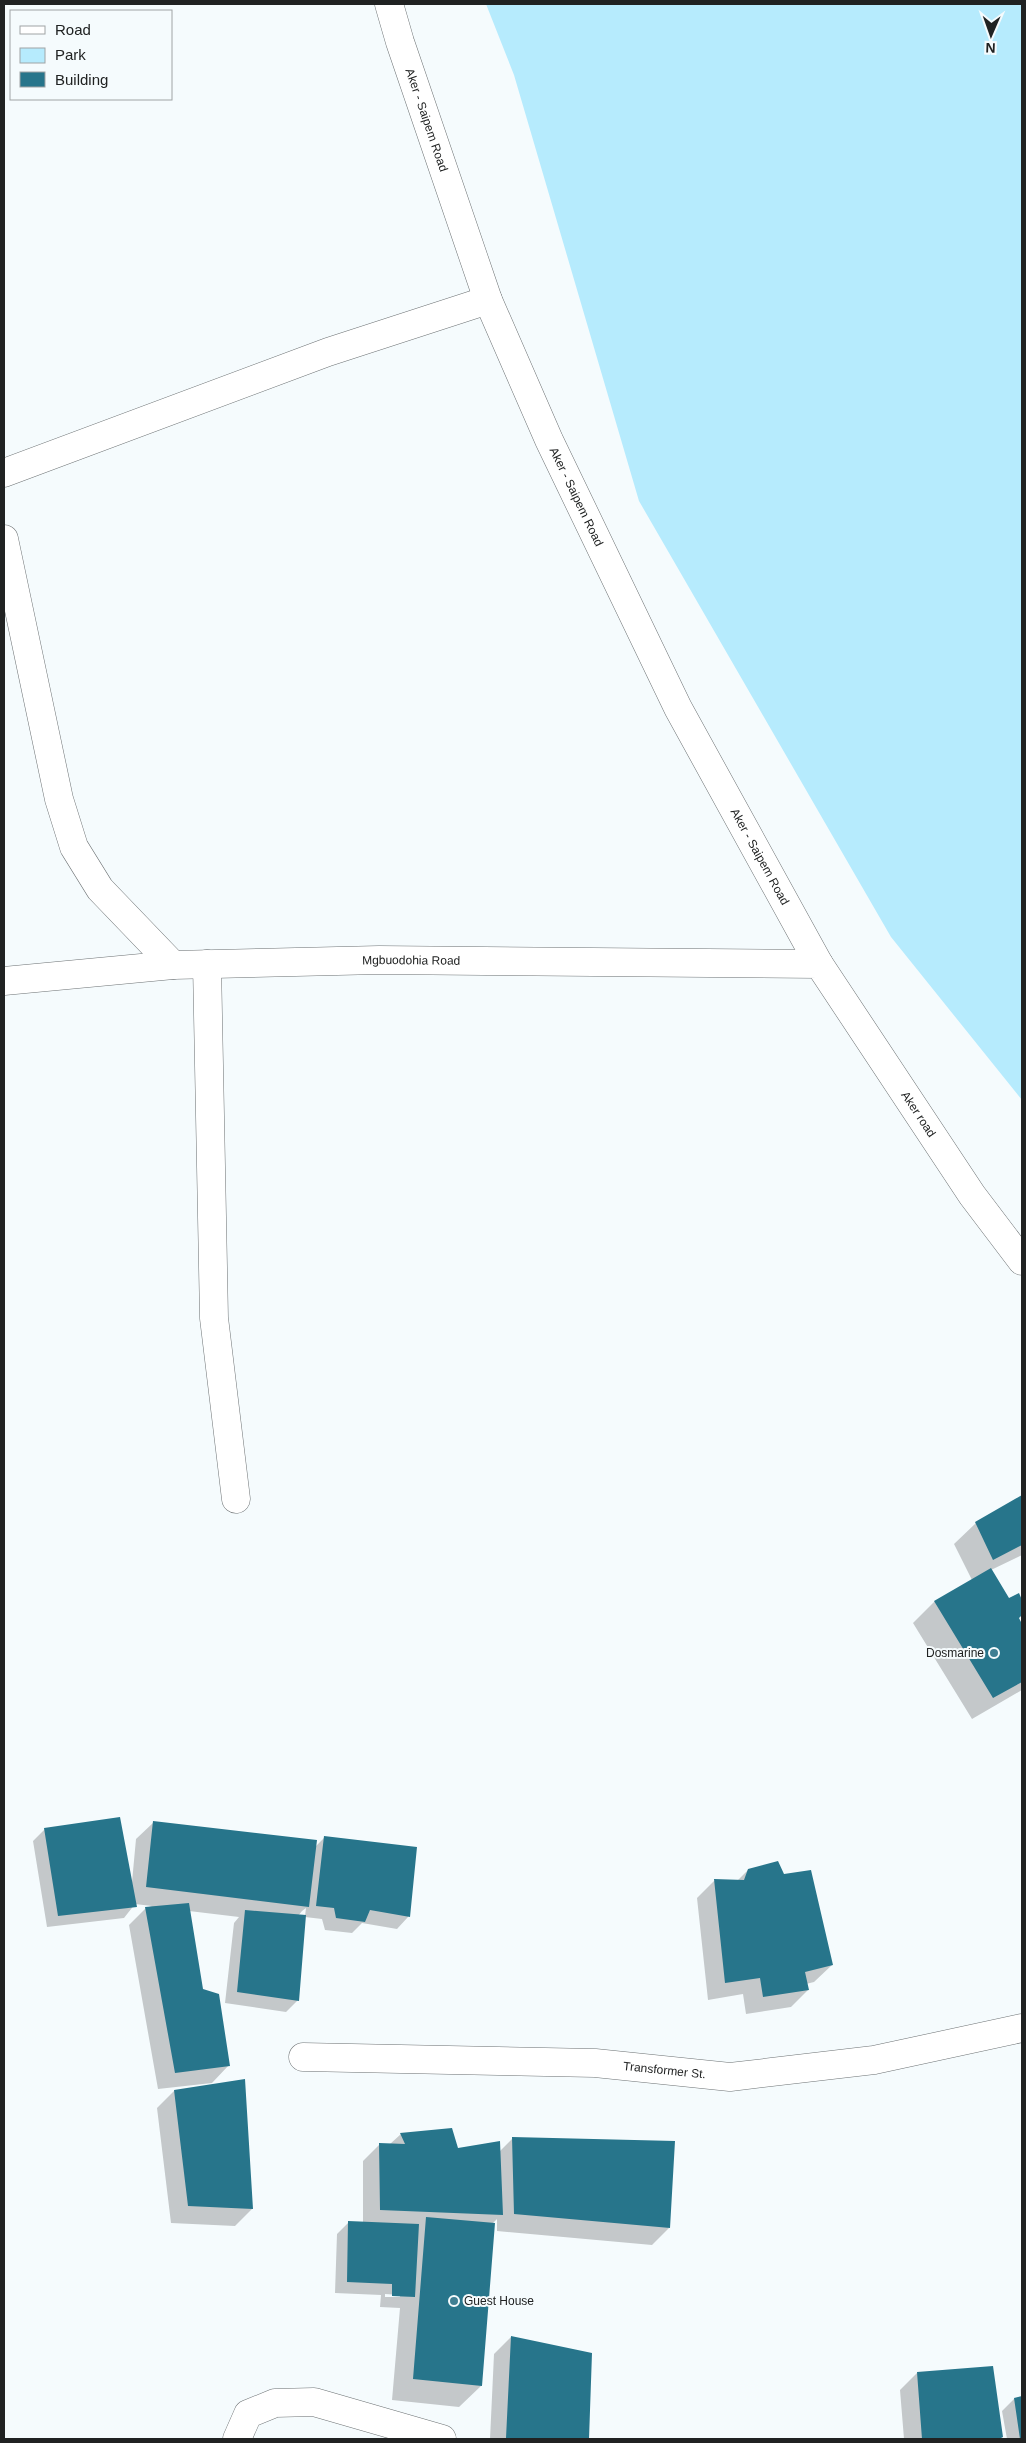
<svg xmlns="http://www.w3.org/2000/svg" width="1026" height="2443" viewBox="0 0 1026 2443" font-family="Helvetica,sans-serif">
	<rect width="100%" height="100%" fill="#f5fbfd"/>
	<path fill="#b6ebfd" d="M486,4H1022V1100L891,937L639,501L514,75Z"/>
	<path fill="#0003" fill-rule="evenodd" d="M1022,1496V1555L991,1570L1008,1599L1018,1595L1022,1602V1613L1018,1618L1022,1626V1690L972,1719L913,1623L934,1602L972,1580L954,1544L976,1523Z
		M154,1822L315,1847L324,1838L416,1848L408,1917L397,1929L362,1923L352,1933L325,1930L322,1919L305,1917L298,2000L286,2012L225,2003L234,1923L239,1917L189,1911L202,1990L229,2065L212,2083L158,2089L129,1925L146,1908L152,1906L135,1904L124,1918L47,1927L33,1841L45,1829L132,1882L136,1839ZM306,1908L305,1916H298L302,1911Z
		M748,1870L832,1965L814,1982L806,1984L808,1990L791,2007L746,2014L743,1994L708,2000L697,1898L714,1881H737Z
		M244,2080L252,2209L235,2226L171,2223L157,2108L174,2091Z
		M401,2134L457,2149L499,2152L513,2138L669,2228L652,2245L497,2231V2219L492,2224L481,2386L459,2407L392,2400L400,2308L380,2307L381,2295L335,2293L337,2234L349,2222L363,2223V2161L380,2144H390ZM385,2294L400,2295V2297H385Z
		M511,2337L591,2354L587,2439H490L494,2354Z
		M917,2373L1002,2437L999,2439H904L900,2390Z
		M1022,2398V2439H1007L1002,2411L1014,2399Z"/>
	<path fill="#27758b" d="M1022,1495V1545L993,1560L975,1522Z
		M991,1568L1009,1598L1019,1593L1022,1600V1615L1019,1618L1022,1624V1682L993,1698L934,1601Z
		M120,1817L137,1907L58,1916L44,1828Z
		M153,1821L317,1840L309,1907L146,1887Z
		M324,1836L417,1847L410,1917L370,1910L365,1922L336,1918L334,1908L316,1906Z
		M778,1861L784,1874L811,1870L833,1965L805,1972L809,1990L763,1997L760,1978L725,1983L714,1879L744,1880L748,1869Z
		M189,1903L203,1989L219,1994L230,2066L175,2073L145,1907Z
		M245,1910L306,1915L299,2001L237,1992Z
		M245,2079L253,2209L188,2206L174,2090Z
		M452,2128L458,2148L500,2141L503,2215L380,2210L379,2143L405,2144L400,2133Z
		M512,2137L675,2141L670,2228L514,2214Z
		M426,2217L495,2223L482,2386L413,2379Z
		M348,2221L419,2224L415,2297L392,2296V2284L347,2282Z
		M511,2336L592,2353L589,2439L506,2438Z
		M993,2366L1003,2437L999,2439H922L917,2372Z
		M1022,2396V2439H1020L1014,2398Z"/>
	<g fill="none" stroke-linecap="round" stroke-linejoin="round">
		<defs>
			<g id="street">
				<path id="s1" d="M389,4L400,42L488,300L549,440L678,708L819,964"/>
				<path d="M4,473L328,352L488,300"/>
				<path d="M4,539L59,799L74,847L100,889L173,965"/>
				<path d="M207,964L214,1318L236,1499"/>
				<path id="s2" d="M303,2057L595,2063L730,2077L874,2060L1022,2028"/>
				<path d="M237,2439L248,2414L275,2403L314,2402L442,2439"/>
			</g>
			<g id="secondary">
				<path id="s3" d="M4,981L173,965L379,960L819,964L972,1195L1022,1261"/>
			</g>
		</defs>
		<use href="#street" stroke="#6d7274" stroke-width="29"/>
		<use href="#secondary" stroke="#6d7274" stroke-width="29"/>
		<use href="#street" stroke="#fff" stroke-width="28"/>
		<use href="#secondary" stroke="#fff" stroke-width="28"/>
	</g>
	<g fill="#3f7f93" stroke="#f5fbfd" stroke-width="2">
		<circle cx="994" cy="1653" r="5"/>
		<circle cx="454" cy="2301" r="5"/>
	</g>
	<g text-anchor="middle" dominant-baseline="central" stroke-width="4" stroke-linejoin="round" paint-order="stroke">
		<g font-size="12" fill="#202222" stroke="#f5fbfd">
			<text stroke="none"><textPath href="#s1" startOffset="122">Aker - Saipem Road</textPath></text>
			<text stroke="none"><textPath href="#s1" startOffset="528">Aker - Saipem Road</textPath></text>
			<text stroke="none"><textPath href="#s1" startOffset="932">Aker - Saipem Road</textPath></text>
			<text stroke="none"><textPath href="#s3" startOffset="408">Mgbuodohia Road</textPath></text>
			<text stroke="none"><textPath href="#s3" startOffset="996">Aker road</textPath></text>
			<text stroke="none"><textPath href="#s2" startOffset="362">Transformer St.</textPath></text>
		</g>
		<g font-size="12" fill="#202222" stroke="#f5fbfd" text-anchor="end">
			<text x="984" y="1653">Dosmarine</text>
			<text x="464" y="2301" text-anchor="start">Guest House</text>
		</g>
	</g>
	<rect width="1026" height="2443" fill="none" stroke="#202222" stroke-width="10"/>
	<rect x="10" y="10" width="162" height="90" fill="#f5fbfd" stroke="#a0a4a5"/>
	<rect x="20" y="26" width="25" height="8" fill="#ffffff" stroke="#a0a4a5"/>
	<text x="55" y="35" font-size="15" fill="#202222">Road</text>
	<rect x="20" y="48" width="25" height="15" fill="#b6ebfd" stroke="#a0a4a5"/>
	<text x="55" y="60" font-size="15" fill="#202222">Park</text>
	<rect x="20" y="72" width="25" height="15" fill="#27758b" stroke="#a0a4a5"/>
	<text x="55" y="85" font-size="15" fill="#202222">Building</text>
	<g transform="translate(991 35) rotate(182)" stroke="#f5fbfd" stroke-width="4" paint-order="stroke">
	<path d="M0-4L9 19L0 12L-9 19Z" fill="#202222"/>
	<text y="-8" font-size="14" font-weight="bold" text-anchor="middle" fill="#202222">N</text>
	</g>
</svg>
